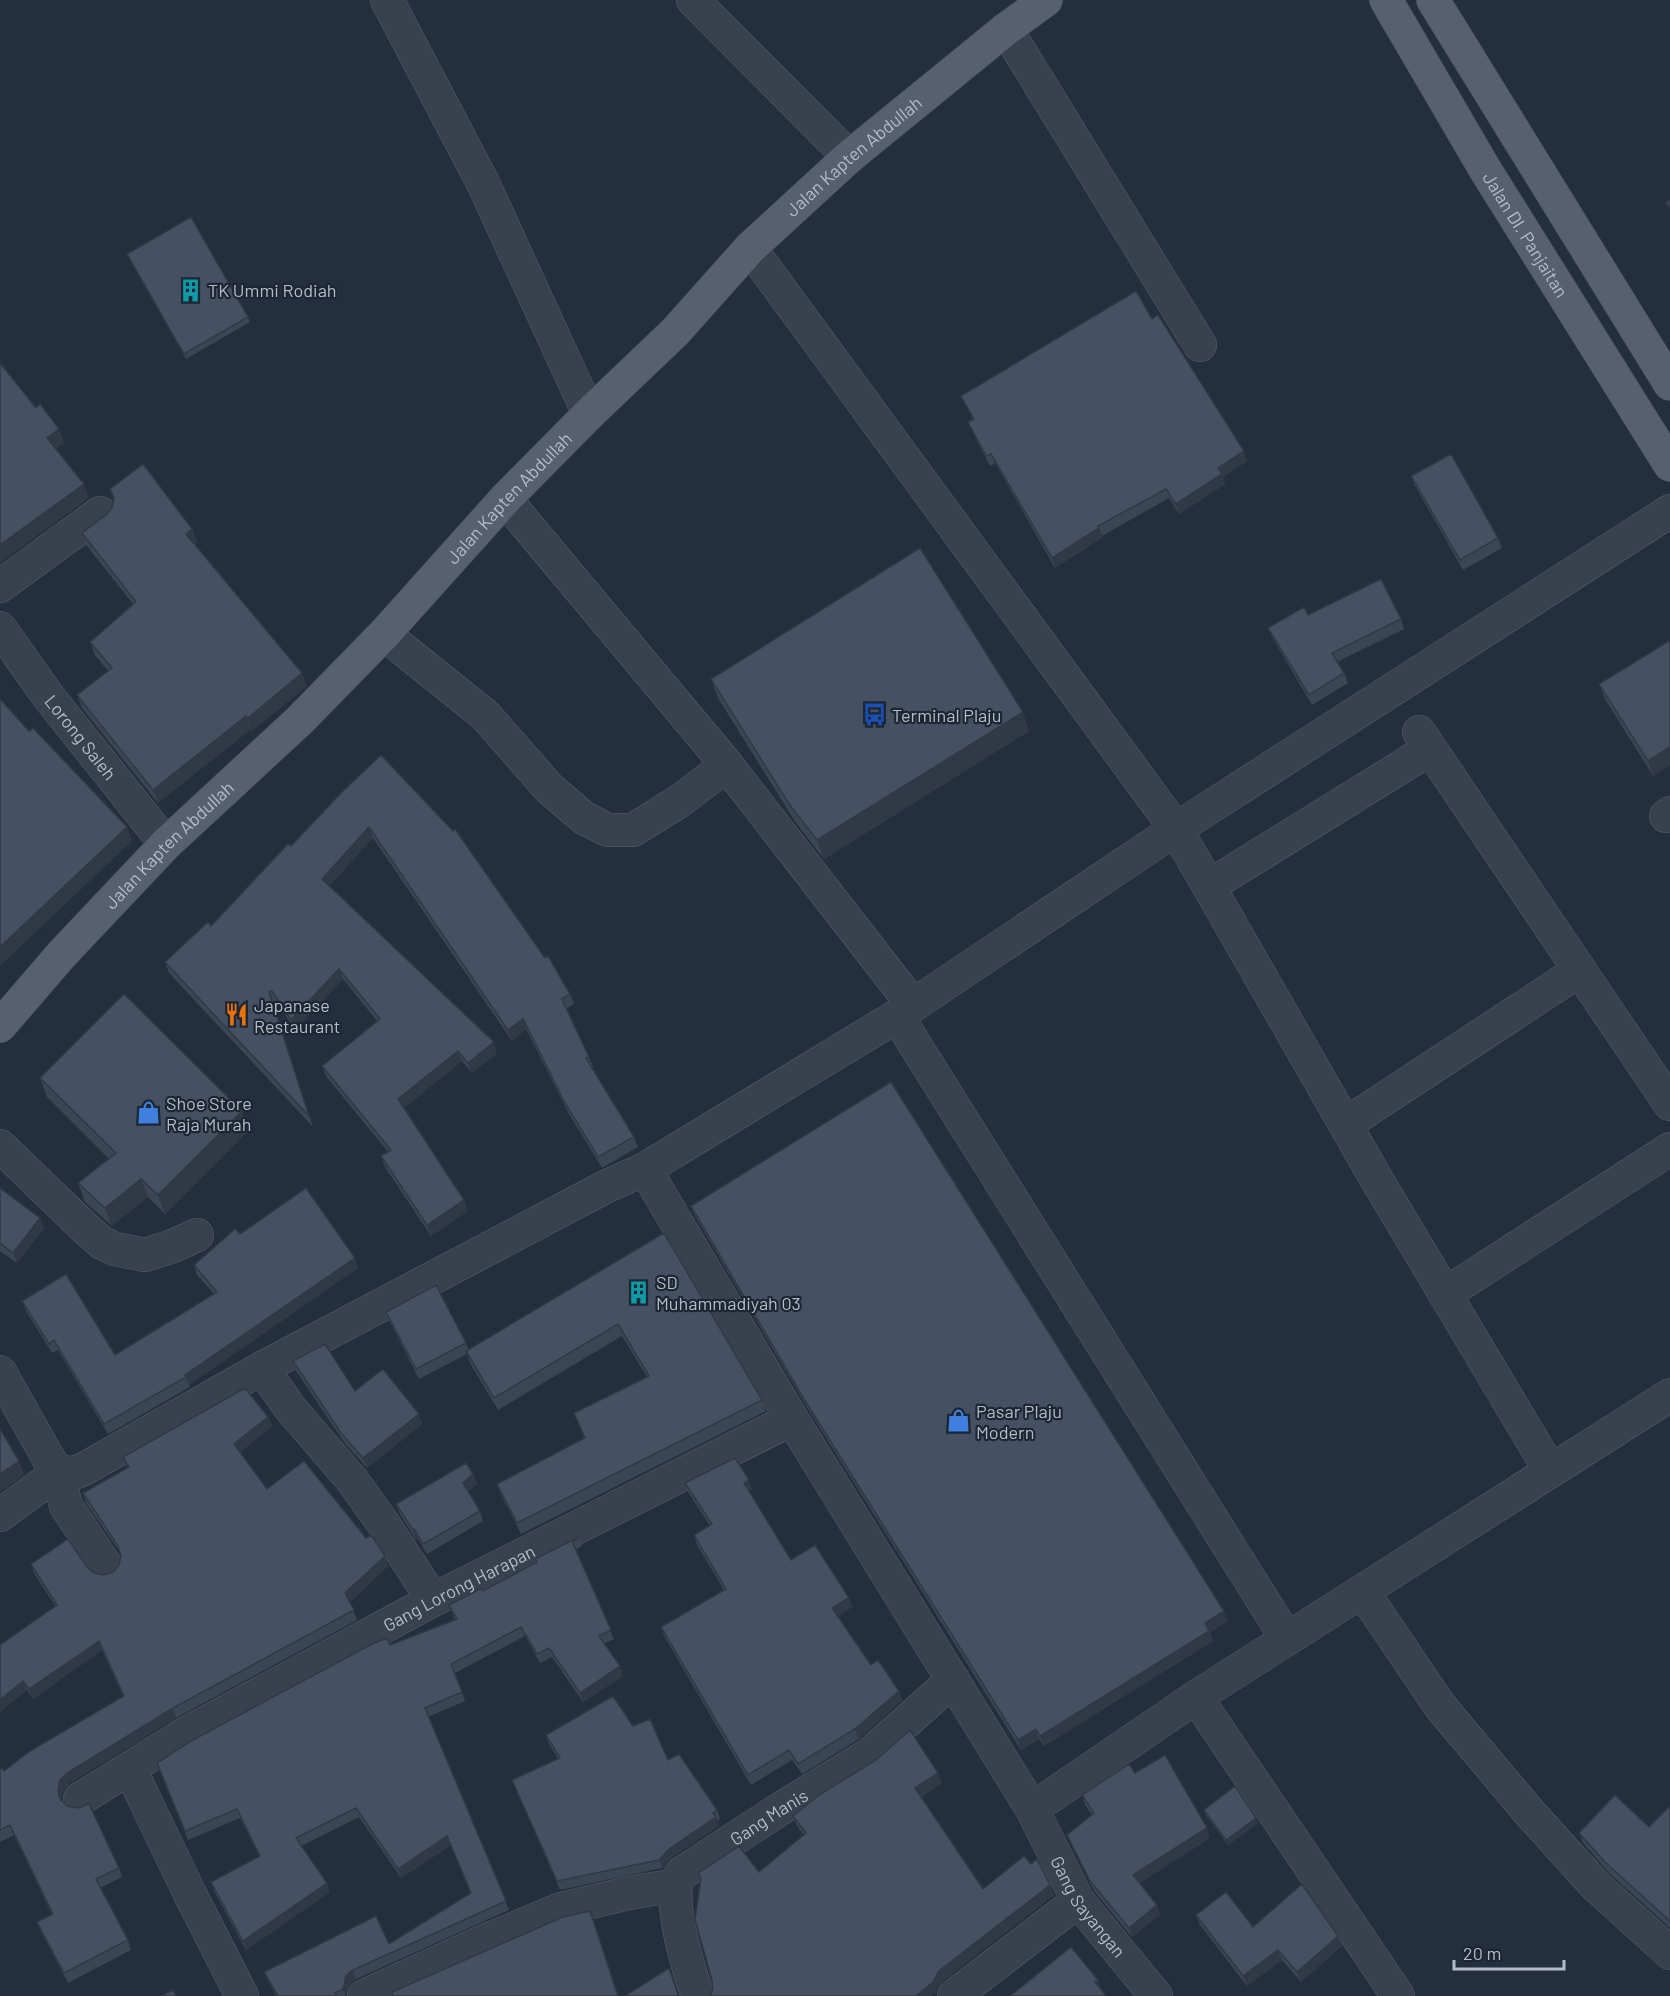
<svg xmlns="http://www.w3.org/2000/svg" width="1670" height="1996" viewBox="0 0 1670 1996" font-family="Barlow,sans-serif">
	<rect width="100%" height="100%" fill="#242f3e"/>
	<g fill="none" stroke-linecap="round" stroke-linejoin="round">
		<defs>
			<g id="minor">
				<path d="M387,0L483,183L589,414"/>
				<path d="M693,0L849,157"/>
				<path d="M1006,29L1200,345"/>
				<path d="M750,248L1176,829L1377,1180L1550,1470"/>
				<path d="M505,499L727,765L913,1005"/>
				<path d="M0,586L100,513"/>
				<path id="s1" d="M0,628L48,696L166,844"/>
				<path d="M384,634L485,715L549,788L584,818L608,830H633L681,800L727,765"/>
				<path d="M1419,732L1670,1104"/>
				<path d="M1666,816L1670,813"/>
				<path d="M1209,886L1430,749"/>
				<path d="M897,1016L1287,1639"/>
				<path d="M1346,1124L1580,970"/>
				<path d="M0,1146L85,1228L102,1243L115,1249L145,1255L173,1246L197,1235"/>
				<path id="s2" d="M645,1169L792,1419L1032,1809L1078,1901L1156,1996"/>
				<path d="M1445,1294L1670,1149"/>
				<path d="M262,1368L607,1186L645,1169L897,1016L1176,829L1670,511"/>
				<path d="M0,1372L50,1461L59,1472L74,1473L84,1469L262,1368L290,1408L352,1480L383,1523L433,1600"/>
				<path d="M65,1473L62,1490L66,1506L106,1566"/>
				<path d="M0,1515L59,1472"/>
				<path d="M1363,1592L1440,1706L1529,1812L1596,1886L1670,1953"/>
				<path d="M1196,1697L1398,1996"/>
				<path d="M130,1769L190,1894L242,1996"/>
				<path id="s3" d="M80,1799L185,1734L433,1600L792,1419"/>
				<path d="M1032,1809L1196,1697L1670,1395"/>
				<path d="M364,1996L480,1943L561,1909L629,1893L676,1885"/>
				<path id="s4" d="M698,1996C688,1969 672,1913 676,1885C676,1880 679,1877 682,1873L780,1809L870,1754L953,1680"/>
				<path d="M954,1996L1078,1901"/>
			</g>
			<g id="major">
				<path id="s5" d="M1386,0L1486,171L1670,465"/>
				<path d="M1433,0L1670,384"/>
				<path id="s6" d="M0,1026L62,954L166,844L300,720L384,634L505,499L589,414L675,332L750,248L849,157L1006,29L1046,0"/>
			</g>
		</defs>
		<use href="#minor" stroke="#565f6c" stroke-width="34"/>
		<use href="#major" stroke="#414a57" stroke-width="34"/>
		<use href="#minor" stroke="#38414e" stroke-width="33"/>
		<use href="#major" stroke="#56606e" stroke-width="33"/>
	</g>
	<path fill="#3b4654" d="M127,254L248,317L250,322L186,359L129,259Z
		M1152,319L1247,461L1223,477L1225,484L1179,514L1169,498L1102,536L1103,537L1055,568L995,463L990,466L972,431L968,422L973,419L965,405L961,396Z
		M1411,476L1498,538L1502,548L1463,570L1415,486Z
		M192,529L197,542L195,544L307,686L252,731L251,729L158,803L82,708L77,695L108,671L95,655L90,642L133,604L87,546L82,533Z
		M1308,615L1401,619L1404,629L1337,662L1344,673L1348,683L1312,705L1272,637L1268,628Z
		M1670,643V765L1653,776L1605,699L1599,684Z
		M711,679L1029,731L824,859L796,823L718,698Z
		M341,793L570,994L574,1004L566,1009L589,1057L593,1067L592,1068L634,1137L638,1147L602,1168L569,1114L526,1029L512,1041L373,838L329,886L497,1053L472,1073L462,1061L404,1108L464,1200L468,1211L431,1236L385,1167L381,1156L388,1152L326,1076L322,1066L377,1021L343,979L295,1030L276,1001L273,1003L313,1127L169,973L165,962L211,926L291,846Z
		M40,1078L249,1130L165,1214L148,1197L112,1226L85,1202L78,1183L109,1159L47,1097Z
		M0,1188L40,1218L44,1228L17,1263L0,1251Z
		M691,1206L1228,1621L1210,1632L1213,1641L1044,1746L1039,1739L1021,1750L808,1409L695,1216Z
		M664,1233L762,1400L766,1411L521,1534L501,1495L497,1484L584,1438L574,1413L647,1377L622,1336L498,1410L470,1363L467,1354L419,1379L390,1322L386,1312L466,1343L469,1350Z
		M240,1234L358,1268L189,1385L190,1387L108,1434L58,1350L52,1353L26,1311L22,1301L115,1355L214,1294L197,1275L194,1265Z
		M293,1361L355,1391L419,1414L422,1424L367,1468L344,1442L296,1371Z
		M268,1417L272,1426L240,1452L267,1489L366,1538L385,1556L388,1566L350,1602L357,1620L176,1718L70,1783L64,1790L61,1800L119,1868L122,1877L100,1888L128,1940L131,1950L68,1983L41,1932L37,1922L52,1915L14,1835L0,1842V1769L4,1771L123,1696L102,1650L33,1699L27,1690L0,1712V1645L55,1606L34,1573L31,1564L87,1567L94,1573L104,1575L113,1572L119,1565L121,1554L86,1503L83,1493L128,1468L123,1457Z
		M473,1474L477,1484L468,1491L480,1511L483,1521L427,1554L418,1539L416,1540L400,1514L396,1504Z
		M685,1483L752,1489L749,1491L791,1560L849,1598L852,1607L837,1617L871,1665L899,1691L902,1700L859,1739L802,1774L792,1760L751,1785L664,1636L661,1627L724,1590L697,1545L694,1535L710,1526L688,1492Z
		M579,1537L582,1546L575,1550L614,1639L604,1644L623,1676L583,1702L552,1657L540,1663L525,1636L455,1673L465,1701L428,1717L509,1910L356,1979L349,1985L346,1996H276L268,1981L264,1972L389,1944L471,1893L451,1845L401,1878L359,1817L301,1846L330,1892L246,1950L214,1891L211,1882L259,1856L240,1818L188,1840L157,1763L390,1645L455,1620L449,1605L483,1591L537,1562Z
		M633,1726L668,1760L717,1810L720,1819L717,1821L719,1826L672,1857L662,1868L560,1890L512,1780L558,1759L549,1744L546,1735Z
		M1135,1773L1210,1838L1139,1883L1157,1905L1160,1915L1132,1937L1094,1891L1071,1845L1067,1835L1092,1815L1085,1805L1082,1795Z
		M942,1783L921,1797L983,1889L1050,1885L1054,1895L943,1981L936,1992L931,1996H710L713,1989L700,1880L698,1873L759,1872L804,1835L797,1826L793,1816Z
		M1670,1806V1928L1609,1873L1583,1843L1579,1833L1649,1827Z
		M1204,1810L1258,1823L1228,1845L1206,1815Z
		M1196,1915L1253,1927L1338,1936L1342,1946L1301,1982L1282,1960L1247,1986L1200,1925Z"/>
	<path fill="#303945" d="M59,429L64,443L52,452L47,438Z
		M1244,451L1247,461L1223,477L1225,484L1179,514L1176,504L1218,468Z
		M84,484L89,498L0,563V545Z
		M1099,528L1103,537L1055,568L1052,558Z
		M192,529L197,542L191,547L186,534Z
		M302,673L307,686L252,731L248,718Z
		M1023,712L1029,731L824,859L817,840Z
		M246,716L251,729L158,803L153,790Z
		M1670,747V765L1653,776L1648,761Z
		M127,827L132,841L0,966V947Z
		M369,827L373,838L326,890L322,879Z
		M339,969L343,979L295,1030L291,1020Z
		M523,1019L526,1029L512,1041L508,1030Z
		M494,1042L497,1053L472,1073L468,1063Z
		M458,1051L462,1061L402,1110L398,1099Z
		M242,1111L249,1130L165,1214L158,1195Z
		M141,1179L148,1197L112,1226L105,1208Z
		M464,1200L468,1211L431,1236L427,1225Z
		M40,1218L44,1228L17,1263L13,1253Z
		M355,1258L358,1268L189,1385L185,1375Z
		M419,1414L422,1424L367,1468L363,1458Z
		M268,1417L272,1426L237,1454L234,1444Z
		M19,1461L24,1475L0,1492V1474Z
		M473,1474L477,1484L467,1493L463,1483Z
		M749,1480L752,1489L748,1492L744,1483Z
		M414,1529L418,1539L416,1540L413,1530Z
		M385,1556L388,1566L348,1603L345,1593Z
		M849,1598L852,1607L835,1618L832,1608Z
		M1224,1611L1228,1621L1210,1632L1213,1641L1044,1746L1040,1736Z
		M99,1641L102,1650L33,1699L29,1689Z
		M620,1666L623,1676L583,1702L580,1693Z
		M23,1681L27,1690L0,1712V1700Z
		M899,1691L902,1700L859,1739L855,1729Z
		M173,1708L176,1718L70,1783L64,1790L61,1800L64,1808L58,1791L60,1780L67,1773Z
		M1036,1729L1039,1739L1021,1750L1018,1740Z
		M938,1773L942,1783L918,1798L915,1788Z
		M716,1817L719,1826L672,1857L662,1868L659,1860L669,1849Z
		M1256,1818L1258,1823L1228,1845L1226,1840Z
		M1207,1828L1210,1838L1137,1885L1133,1875Z
		M447,1836L451,1845L401,1878L398,1869Z
		M327,1883L330,1892L246,1950L243,1941Z
		M1050,1885L1054,1895L943,1981L936,1992L931,1996H916L939,1971Z
		M1157,1905L1160,1915L1132,1937L1129,1928Z
		M1338,1936L1342,1946L1301,1982L1297,1972Z
		M1278,1950L1282,1960L1247,1986L1243,1976Z
		M353,1970L356,1979L349,1985L346,1996H345L343,1989L346,1976Z
		M1098,1980L1101,1990L1095,1982Z"/>
	<path fill="#455162" stroke="#303945" stroke-width="1.5" d="M1670,200V208L1666,203Z
		M191,217L248,317L184,354L127,254Z
		M1136,291L1152,319L1158,315L1244,451L1218,468L1222,474L1176,504L1166,489L1098,526L1099,528L1052,558L991,454L986,456L968,422L974,419L961,396Z
		M0,363L36,408L40,404L59,429L47,438L84,484L0,545Z
		M1451,454L1498,538L1460,560L1411,476Z
		M143,464L192,529L186,534L302,673L248,718L246,716L153,790L77,695L112,668L90,642L136,602L82,533L106,515L112,508L114,498L110,489Z
		M920,548L1023,712L817,840L789,804L711,679Z
		M1381,579L1401,619L1332,653L1344,673L1309,695L1268,628L1304,607L1308,615Z
		M1669,641L1670,643V747L1648,761L1599,684Z
		M0,699L29,731L33,728L127,827L0,947Z
		M381,755L453,831L455,829L545,958L548,956L570,994L562,999L589,1057L586,1058L634,1137L598,1157L565,1103L523,1019L508,1030L369,827L322,879L494,1042L468,1063L458,1051L398,1099L464,1200L427,1225L381,1156L391,1150L322,1066L380,1019L339,969L291,1020L272,991L269,992L309,1116L165,962L208,922L211,926L288,844L291,846L341,793Z
		M124,994L242,1111L158,1195L141,1179L105,1208L78,1183L116,1153L40,1078Z
		M891,1082L1224,1611L1205,1623L1209,1631L1040,1736L1036,1729L1018,1740L804,1399L691,1206Z
		M0,1188L40,1218L13,1253L0,1243Z
		M306,1188L355,1258L185,1375L186,1377L104,1424L54,1340L49,1344L22,1301L66,1274L115,1355L217,1292L194,1265L235,1229L240,1234Z
		M664,1233L762,1400L517,1523L497,1484L585,1438L574,1413L649,1376L618,1324L494,1398L466,1351Z
		M436,1285L466,1343L416,1369L386,1312Z
		M325,1344L355,1391L383,1369L419,1414L363,1458L341,1433L293,1361Z
		M245,1388L268,1417L234,1444L267,1489L304,1461L366,1538L371,1535L385,1556L345,1593L354,1610L173,1708L67,1773L60,1780L58,1791L60,1799L67,1806L78,1808L89,1804L119,1868L96,1879L128,1940L64,1973L37,1922L53,1914L10,1825L0,1830V1769L2,1768L4,1771L30,1751L124,1696L99,1641L29,1689L23,1681L0,1700V1645L57,1605L31,1564L68,1539L87,1567L94,1573L104,1575L113,1572L119,1565L121,1556L118,1546L83,1493L129,1467L123,1457Z
		M0,1429L19,1461L0,1474Z
		M735,1458L749,1480L744,1483L791,1560L815,1545L849,1598L832,1608L871,1665L878,1660L899,1691L855,1729L798,1764L789,1750L748,1775L661,1627L726,1589L694,1535L712,1524L685,1483Z
		M466,1463L473,1474L463,1483L480,1511L423,1544L414,1529L413,1530L396,1504Z
		M579,1537L572,1541L611,1630L599,1636L620,1666L580,1693L549,1648L537,1654L521,1627L451,1664L462,1692L425,1708L506,1901L353,1970L346,1976L343,1989L335,1993L336,1996H278L264,1972L376,1916L389,1944L471,1893L447,1836L398,1869L356,1808L296,1838L327,1883L243,1941L211,1882L260,1856L237,1809L185,1831L157,1763L191,1741L372,1644L387,1638L390,1645L457,1619L449,1605L482,1588L483,1591L537,1562L535,1559Z
		M613,1696L633,1726L650,1719L668,1760L679,1754L717,1810L713,1813L716,1817L669,1849L659,1860L557,1881L512,1780L560,1758L546,1735Z
		M910,1730L938,1773L915,1788L983,1889L1024,1856L1031,1864L1037,1859L1050,1885L939,1971L933,1982L916,1996H710L713,1989L712,1980L695,1920L701,1878L698,1873L739,1846L759,1872L806,1833L793,1816L819,1795L876,1760Z
		M1165,1755L1207,1828L1133,1875L1157,1905L1129,1928L1090,1881L1067,1835L1094,1813L1082,1795L1129,1764L1135,1773Z
		M1235,1786L1256,1818L1226,1840L1204,1810Z
		M1615,1795L1649,1827L1670,1806V1921L1606,1863L1579,1833Z
		M1302,1884L1338,1936L1297,1972L1278,1950L1243,1976L1196,1915L1226,1892L1253,1927Z
		M590,1911L618,1996H393L392,1992L563,1917Z
		M1071,1947L1098,1980L1095,1982L1106,1996H1010Z
		M669,1968L677,1992L679,1996H625Z
		M173,1990L176,1996H161Z"/>
	<defs>
		<symbol id="building-bare" viewBox="-9 -9 18 18"><path d="M-4-6H4V6H1V3H-1V6H-4ZM-2.5-4.3h1.7v1.8h-1.7ZM.8-4.3h1.7v1.8H.8ZM-2.5-1h1.7V.8h-1.7ZM.8-1h1.7V.8H.8Z" fill="#0f9aa8" stroke="#1d2633" stroke-width="2.5" paint-order="stroke"/></symbol>
		<symbol id="bus-bare" viewBox="-9 -9 18 18"><path d="M-5-6H5V4H4V6H2V4H-2V6H-4V4H-5ZM-3.5-4V0h7V-4ZM-3.5 1.2v1.5H-2V1.2ZM2 1.2v1.5H3.5V1.2Z" fill="#1a4fb4" stroke="#1d2633" stroke-width="2.5" paint-order="stroke"/></symbol>
		<symbol id="restaurant-bare" viewBox="-9 -9 18 18"><path d="M-5-6h1v4h1v-4h1v4h1v-4h1v5L-1.5 .5V6h-2V.5L-5-1ZM5-6V6H3V1.5H1.5Q1.5-4 5-6Z" fill="#e8710a" stroke="#1d2633" stroke-width="2.5" paint-order="stroke"/></symbol>
		<symbol id="shop-bare" viewBox="-9 -9 18 18"><path d="M-5-2.5h2.3a2.7 3.5 0 0 1 5.4 0H5L5.5 6h-11ZM-1.5-2.5h3a1.5 2.3 0 0 0-3 0Z" fill="#3f7fe0" stroke="#1d2633" stroke-width="2.5" paint-order="stroke"/></symbol>
	</defs>
	<g fill-rule="evenodd">
		<use href="#building-bare" x="174" y="274" width="33" height="33"/>
		<use href="#bus-bare" x="858" y="698" width="33" height="33"/>
		<use href="#restaurant-bare" x="220" y="998" width="33" height="33"/>
		<use href="#shop-bare" x="132" y="1096" width="33" height="33"/>
		<use href="#building-bare" x="622" y="1276" width="33" height="33"/>
		<use href="#shop-bare" x="942" y="1404" width="33" height="33"/>
	</g>
	<g text-anchor="middle" dominant-baseline="central" stroke-width="4.5" stroke-linejoin="round" paint-order="stroke">
		<g font-size="18" fill="#b4bcc9" stroke="#1d2633">
			<text stroke="none"><textPath href="#s6" startOffset="1220">Jalan Kapten Abdullah</textPath></text>
			<text stroke="none"><textPath href="#s5" startOffset="273">Jalan DI. Panjaitan</textPath></text>
			<text stroke="none"><textPath href="#s6" startOffset="734">Jalan Kapten Abdullah</textPath></text>
			<text stroke="none"><textPath href="#s1" startOffset="136">Lorong Saleh</textPath></text>
			<text stroke="none"><textPath href="#s6" startOffset="248">Jalan Kapten Abdullah</textPath></text>
			<text stroke="none"><textPath href="#s3" startOffset="434">Gang Lorong Harapan</textPath></text>
			<text stroke="none"><textPath href="#s4" startOffset="231">Gang Manis</textPath></text>
			<text stroke="none"><textPath href="#s2" startOffset="861">Gang Sayangan</textPath></text>
		</g>
		<g font-size="18" fill="#b4bcc9" stroke="#1d2633" text-anchor="start">
			<text x="208" y="290">TK Ummi Rodiah</text>
			<text x="892" y="715">Terminal Plaju</text>
			<text x="254" y="1005">Japanase<tspan x="254" dy="21">Restaurant</tspan></text>
			<text x="166" y="1103">Shoe Store<tspan x="166" dy="21">Raja Murah</tspan></text>
			<text x="656" y="1282">SD<tspan x="656" dy="21">Muhammadiyah 03</tspan></text>
			<text x="976" y="1411">Pasar Plaju<tspan x="976" dy="21">Modern</tspan></text>
		</g>
	</g>
	<path d="M1454 1960v9h110v-9" fill="none" stroke="#b4bcc9" stroke-width="3"/>
	<text x="1463" y="1960" font-size="18" fill="#b4bcc9" stroke="#1d2633" stroke-width="4.5" paint-order="stroke">20 m</text>
</svg>
